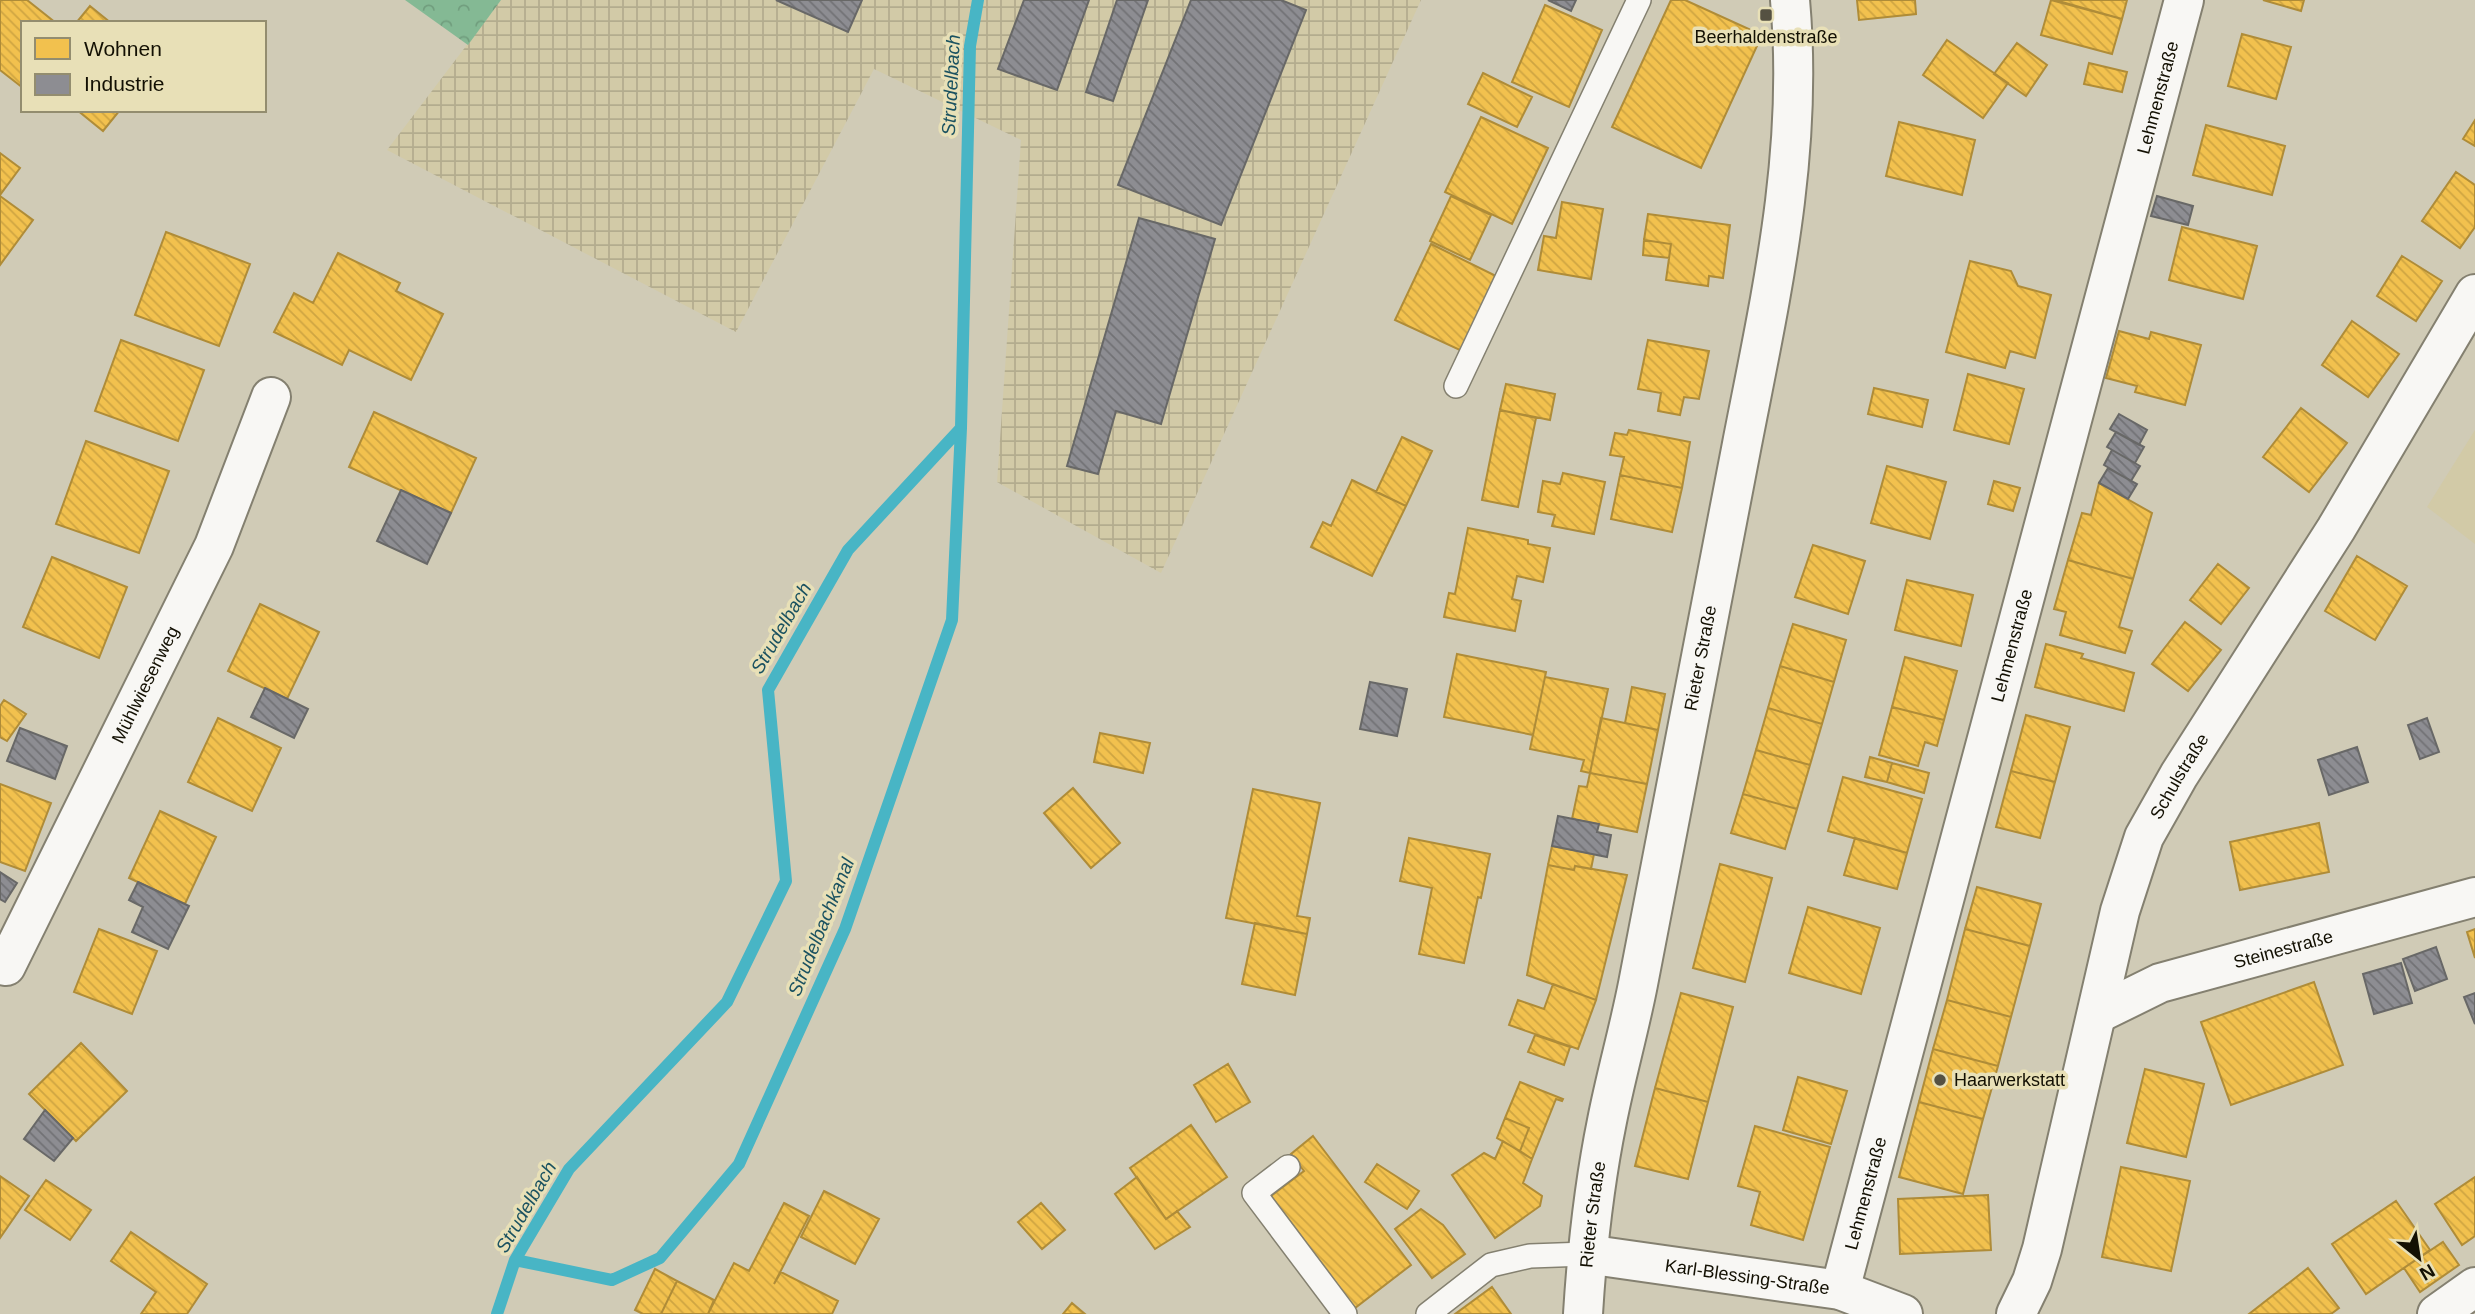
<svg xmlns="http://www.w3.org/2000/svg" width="2475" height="1314" viewBox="0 0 2475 1314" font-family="Arial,sans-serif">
	<defs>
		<pattern id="industrial-grid" width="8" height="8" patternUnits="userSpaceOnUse" patternTransform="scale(1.75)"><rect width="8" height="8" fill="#d2caa7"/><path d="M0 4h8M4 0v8" fill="none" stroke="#b3ac8e"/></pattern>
		<pattern id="forest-crowns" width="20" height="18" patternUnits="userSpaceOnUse" patternTransform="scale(1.75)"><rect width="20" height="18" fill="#84b994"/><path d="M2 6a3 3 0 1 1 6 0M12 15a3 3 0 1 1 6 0" fill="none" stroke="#719e7e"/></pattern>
		<pattern id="homes-back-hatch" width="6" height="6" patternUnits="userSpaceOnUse" patternTransform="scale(1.75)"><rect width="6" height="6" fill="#f2c14e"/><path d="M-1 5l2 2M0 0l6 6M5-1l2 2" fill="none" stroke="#cfa542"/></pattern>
		<pattern id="industry-back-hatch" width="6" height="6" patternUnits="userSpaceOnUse" patternTransform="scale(1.75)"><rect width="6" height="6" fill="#8d8d92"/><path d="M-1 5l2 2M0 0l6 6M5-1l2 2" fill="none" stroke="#727275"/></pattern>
	</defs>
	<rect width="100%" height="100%" fill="#d0cbb6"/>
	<path fill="#d2caa7" d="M2475,430V544L2427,507Z"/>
	<path fill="url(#industrial-grid)" d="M501,0H1421L1161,573L997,482L1021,140L874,69L736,332L387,150Z"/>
	<path fill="url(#forest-crowns)" d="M405,0H501L468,45Z"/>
	<path fill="url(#homes-back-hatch)" stroke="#af8c38" stroke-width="2" d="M0,0H27L56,23H23V88L0,70Z
		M1671,0H1685L1762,35L1701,168L1612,127Z
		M1857,0H1915L1916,14L1859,20Z
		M2051,0L2122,19L2112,54L2041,35Z
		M2055,0H2127L2122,19Z
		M2263,0H2304L2301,11Z
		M1545,5L1602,30L1569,107L1512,82Z
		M90,6L111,23H76Z
		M2242,34L2291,47L2276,99L2228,86Z
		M1947,40L2008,83L1983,118L1923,75Z
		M2017,43L2047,65L2026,96L1994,74Z
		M2089,63L2127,72L2122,92L2084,84Z
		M1483,73L1532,97L1517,127L1468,104Z
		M77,110H120L103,131Z
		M1481,117L1548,148L1512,224L1445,192Z
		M2475,120V146L2463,139Z
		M1899,122L1975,140L1962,195L1886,176Z
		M2206,125L2285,146L2272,195L2193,175Z
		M0,153L20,168L0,195Z
		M2456,172L2475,185V227L2460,248L2422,221Z
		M0,196L33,220L0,265Z
		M1451,196L1491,215L1470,260L1430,241Z
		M1562,202L1603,209L1591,279L1538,270L1544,236L1556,238Z
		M1648,214L1730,225L1723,278L1709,276L1708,286L1666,280L1671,244L1644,240Z
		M2182,227L2257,246L2243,299L2169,280Z
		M166,232L250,264L219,346L135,315Z
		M1644,240L1671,244L1669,258L1643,255Z
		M1431,244L1498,277L1462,351L1395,320Z
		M338,253L400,283L396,291L443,314L411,380L349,350L342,365L274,332L294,293L313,303Z
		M2402,256L2442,281L2416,321L2377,296Z
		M1970,261L2011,271L2018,286L2051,295L2035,358L2010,351L2005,368L1946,352Z
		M2352,321L2399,354L2368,397L2322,365Z
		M2119,331L2149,339L2151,332L2201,345L2185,405L2135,392L2137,386L2106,378Z
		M121,340L204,370L178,441L95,411Z
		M1648,340L1709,351L1699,399L1684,397L1680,415L1658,411L1661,393L1638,389Z
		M1968,374L2024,389L2009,444L1954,430Z
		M1506,384L1555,394L1550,420L1500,410Z
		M1874,388L1928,400L1922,427L1868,414Z
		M2301,408L2347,443L2309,492L2263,457Z
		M1500,410L1536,418L1518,507L1482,500Z
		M374,412L476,458L451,513L349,467Z
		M1629,430L1690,442L1682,488L1620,475L1624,457L1610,455L1615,433L1627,435Z
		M1402,437L1432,451L1406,506L1376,492Z
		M86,441L169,471L139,553L56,524Z
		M1887,466L1946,482L1930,539L1871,523Z
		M1563,473L1605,482L1594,534L1552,526L1555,515L1538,512L1543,481L1560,484Z
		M1620,475L1682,488L1672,532L1611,519Z
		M1352,480L1406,506L1372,576L1311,547L1323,522L1331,526Z
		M1994,481L2020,488L2013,511L1988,504Z
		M2099,483L2152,513L2133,579L2068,560L2082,513L2091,515Z
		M1468,528L1528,540V544L1550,548L1543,582L1517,576L1512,599L1521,601L1515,631L1444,617L1449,593L1455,594Z
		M1813,545L1865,561L1848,614L1795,597Z
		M2357,556L2407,586L2375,640L2325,611Z
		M52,557L127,587L99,658L23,627Z
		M2068,560L2133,579L2119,627L2132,631L2125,653L2060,635L2066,612L2054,609Z
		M2218,564L2249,588L2221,624L2190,600Z
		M1907,580L1973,595L1961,646L1895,630Z
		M260,604L319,632L287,699L228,671Z
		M2185,622L2221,650L2188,691L2152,664Z
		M1793,624L1846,640L1834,682L1780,666Z
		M2046,644L2083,654L2081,658L2134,673L2124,711L2035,687Z
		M1457,654L1546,672L1533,735L1444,717Z
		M1905,657L1957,671L1944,720L1892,707Z
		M1780,666L1834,682L1822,724L1768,708Z
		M1545,677L1608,689L1590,773L1581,771L1584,760L1530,749Z
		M1632,687L1665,694L1658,730L1625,723Z
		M4,700L26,714L7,741L0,737V706Z
		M1892,707L1944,720L1937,746L1925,742L1918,766L1879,755Z
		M1768,708L1822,724L1810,765L1756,750Z
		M2026,715L2070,727L2055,782L2011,771Z
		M218,718L281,748L252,811L188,782Z
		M1601,718L1658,730L1647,784L1590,773Z
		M1100,733L1150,743L1143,773L1094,762Z
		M1756,750L1810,765L1797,809L1743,794Z
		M1870,757L1892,763L1887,782L1865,777Z
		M1892,763L1929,773L1924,793L1887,782Z
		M2011,771L2055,782L2040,838L1996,827Z
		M1590,773L1647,784L1637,832L1572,819L1579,786L1587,787Z
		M1843,777L1922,799L1907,853L1828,831Z
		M0,784L51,803L25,871L0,862Z
		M1073,788L1120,843L1091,868L1044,813Z
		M1253,789L1320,803L1297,916L1310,918L1307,934L1226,918Z
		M1743,794L1797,809L1785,849L1731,833Z
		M160,811L216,837L185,904L129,878Z
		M2319,823L2329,872L2240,890L2230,842Z
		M1409,838L1490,854L1481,898L1478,897L1464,963L1419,954L1432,888L1400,881Z
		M1855,838L1907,853L1897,889L1844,875Z
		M1552,846L1594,854L1591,869L1575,866L1574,870L1548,865Z
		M1720,864L1772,878L1745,982L1693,968Z
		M1548,865L1574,870L1575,866L1627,875L1596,1000L1527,975Z
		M1977,887L2041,904L2030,946L1965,929Z
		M1808,907L1880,928L1861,994L1789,973Z
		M1255,923L1307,934L1295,995L1242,984Z
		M99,929L157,951L132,1014L74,992Z
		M1965,929L2030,946L2011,1017L1947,1000Z
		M2475,929V958L2467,932Z
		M2314,982L2343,1065L2231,1105L2201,1022Z
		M1553,984L1596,1000L1578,1049L1509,1025L1518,1000L1544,1009Z
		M1681,993L1733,1007L1708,1102L1655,1088Z
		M1947,1000L2011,1017L1998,1066L1933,1049Z
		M1535,1035L1570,1047L1564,1065L1528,1052Z
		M81,1043L127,1091L76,1141L29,1094Z
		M1933,1049L1998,1066L1983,1119L1919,1102Z
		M1228,1064L1250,1102L1216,1122L1194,1085Z
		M2145,1069L2204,1084L2186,1157L2127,1143Z
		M1798,1077L1847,1091L1831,1144L1783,1130Z
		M1520,1082L1563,1099L1562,1101L1556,1099L1532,1159L1520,1151L1529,1128L1505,1118Z
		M1655,1088L1708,1102L1688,1179L1635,1166Z
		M1919,1102L1983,1119L1963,1194L1899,1177Z
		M1505,1118L1529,1128L1520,1151L1497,1138Z
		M1191,1125L1227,1177L1166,1219L1130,1168Z
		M1755,1126L1830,1147L1803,1240L1751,1225L1760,1192L1738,1186Z
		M1313,1136L1411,1265L1355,1308L1271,1196L1304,1171L1291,1154Z
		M1503,1141L1532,1159L1523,1183L1542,1196L1540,1206L1495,1238L1452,1175L1484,1153L1495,1159Z
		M1377,1164L1419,1191L1407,1209L1365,1182Z
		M2121,1167L2190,1181L2171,1271L2102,1257Z
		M0,1176L29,1196L0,1238Z
		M1137,1177L1166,1219L1177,1211L1190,1227L1155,1249L1115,1194Z
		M2475,1177V1236L2462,1245L2435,1204Z
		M46,1180L91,1210L70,1240L25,1210Z
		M824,1191L879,1219L855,1264L801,1237Z
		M1988,1195L1991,1250L1900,1254L1898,1199Z
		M2396,1201L2430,1250L2366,1294L2332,1244Z
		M784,1203L809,1216L774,1284L781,1272L838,1301L832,1314H708L734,1263L749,1271Z
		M1041,1203L1065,1230L1042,1249L1018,1222Z
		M1421,1209L1443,1225L1465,1254L1432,1278L1395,1229Z
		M131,1232L207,1284L187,1314H141L156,1292L111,1261Z
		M2443,1242L2459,1265L2420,1292L2404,1268Z
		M2308,1268L2339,1308L2331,1314H2249Z
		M655,1269L677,1281L661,1314H643L635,1310Z
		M677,1281L714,1300L708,1314H661Z
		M1492,1287L1511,1314H1455Z
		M1072,1303L1085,1314H1063Z"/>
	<path fill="url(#industry-back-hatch)" stroke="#686867" stroke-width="2" d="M776,0H862L848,32Z
		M1024,0H1089L1057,90L998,69Z
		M1117,0H1148L1113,101L1086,92Z
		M1191,0H1281L1306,10L1221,225L1118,185Z
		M1548,0H1576L1571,11Z
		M2157,196L2193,206L2188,225L2151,216Z
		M1139,218L1215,239L1161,424L1116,411L1098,474L1067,466Z
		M2119,414L2147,430L2139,445L2110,429Z
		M2116,432L2144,447L2135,463L2107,447Z
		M2112,450L2140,466L2131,481L2104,465Z
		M2108,468L2137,484L2128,499L2099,483Z
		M401,490L451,513L427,564L377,541Z
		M1370,682L1407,689L1397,736L1360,729Z
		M265,688L308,709L294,738L251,717Z
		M2427,718L2439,752L2420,759L2408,725Z
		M20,728L67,746L55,779L7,761Z
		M2357,747L2368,782L2329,795L2318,760Z
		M1558,816L1599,824L1597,832L1611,835L1607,857L1552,846Z
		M0,872L17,883L5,902L0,899Z
		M138,882L189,906L168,949L132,932L143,907L129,900Z
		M2436,947L2447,979L2415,991L2403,959Z
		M2401,963L2412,1003L2374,1014L2363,974Z
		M2475,993V1024L2464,997Z
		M45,1110L73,1138L54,1161L24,1139Z"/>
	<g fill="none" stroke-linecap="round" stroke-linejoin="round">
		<path stroke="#48b5c5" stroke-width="12" d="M515,1260L612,1280L660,1258L739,1164L845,929L952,620L961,428L970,46L978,0
			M497,1314L515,1260L569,1169L727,1002L786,881L768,690L848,550L961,428"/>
		<defs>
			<path id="service" d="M1456,386L1639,0
				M1288,1167L1254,1193L1345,1314
				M1428,1314L1491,1265L1530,1256L1586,1254"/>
			<g id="minor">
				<path id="s1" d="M0,965L6,966L214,546L271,397"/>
				<path id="s2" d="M2097,1014L2160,983L2475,897"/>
				<path id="s3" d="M1586,1254L1840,1290L1903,1314"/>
				<path id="s4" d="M1840,1290L2184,0"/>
				<path id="s5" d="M2016,1314L2032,1281L2042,1249L2120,911L2144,837L2179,775L2336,529L2475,294"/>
				<path d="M2437,1314L2475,1287"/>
			</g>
			<g id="tertiary">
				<path id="s6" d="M1583,1314C1587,1249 1594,1185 1607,1121C1616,1075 1629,1030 1638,984C1672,804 1707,624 1742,444C1771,295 1804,153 1790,0"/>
			</g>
		</defs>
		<use href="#service" stroke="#848070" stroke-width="26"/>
		<use href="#minor" stroke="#848070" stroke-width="42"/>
		<use href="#tertiary" stroke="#848070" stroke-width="42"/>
		<use href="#service" stroke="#f8f7f4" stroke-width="23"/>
		<use href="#minor" stroke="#f8f7f4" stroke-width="38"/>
		<use href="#tertiary" stroke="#f8f7f4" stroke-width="38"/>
	</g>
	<g fill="#555142" stroke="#e8e0b7" stroke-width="2.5">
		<rect x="1759" y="8" width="14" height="14" rx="3.5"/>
		<circle cx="1940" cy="1080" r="7"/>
	</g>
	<g text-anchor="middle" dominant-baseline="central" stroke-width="7" stroke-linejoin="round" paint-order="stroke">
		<g font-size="18" fill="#131003" stroke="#e8e0b7">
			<text x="1766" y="37">Beerhaldenstraße</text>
			<text x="1954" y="1080" text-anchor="start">Haarwerkstatt</text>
		</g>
		<g font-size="18" fill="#131003" stroke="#e8e0b7">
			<text stroke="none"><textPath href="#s4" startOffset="1234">Lehmenstraße</textPath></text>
			<text stroke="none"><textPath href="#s4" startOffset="667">Lehmenstraße</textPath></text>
			<text stroke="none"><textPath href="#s6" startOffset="667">Rieter Straße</textPath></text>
			<text stroke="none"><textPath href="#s1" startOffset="320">Mühlwiesenweg</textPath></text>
			<text stroke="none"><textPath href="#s5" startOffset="565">Schulstraße</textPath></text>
			<text stroke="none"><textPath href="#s2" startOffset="198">Steinestraße</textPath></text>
			<text stroke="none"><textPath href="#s4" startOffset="100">Lehmenstraße</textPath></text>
			<text stroke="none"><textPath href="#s6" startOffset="100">Rieter Straße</textPath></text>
			<text stroke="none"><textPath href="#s3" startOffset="163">Karl-Blessing-Straße</textPath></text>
		</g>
		<g font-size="19" font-style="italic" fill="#1b5260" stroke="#e8e0b7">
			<text transform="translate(951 85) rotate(-87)">Strudelbach</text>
			<text transform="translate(781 628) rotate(-60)">Strudelbach</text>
			<text transform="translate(821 927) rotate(-68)">Strudelbachkanal</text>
			<text transform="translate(526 1207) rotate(-60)">Strudelbach</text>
		</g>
	</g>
	<rect x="21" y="21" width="245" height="91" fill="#e8e0b7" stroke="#938d6f" stroke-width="2"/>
	<rect x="35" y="38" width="35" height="21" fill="#f2c14e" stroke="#938d6f" stroke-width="2"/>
	<text x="84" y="56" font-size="21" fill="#131003">Wohnen</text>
	<rect x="35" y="74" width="35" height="21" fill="#8d8d92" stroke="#938d6f" stroke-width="2"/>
	<text x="84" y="91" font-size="21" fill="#131003">Industrie</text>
	<g transform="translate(2419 1258) rotate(150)" stroke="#e8e0b7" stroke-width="5" paint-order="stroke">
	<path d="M0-5L12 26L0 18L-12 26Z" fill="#131003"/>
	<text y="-10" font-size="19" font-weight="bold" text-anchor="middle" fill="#131003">N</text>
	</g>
</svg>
